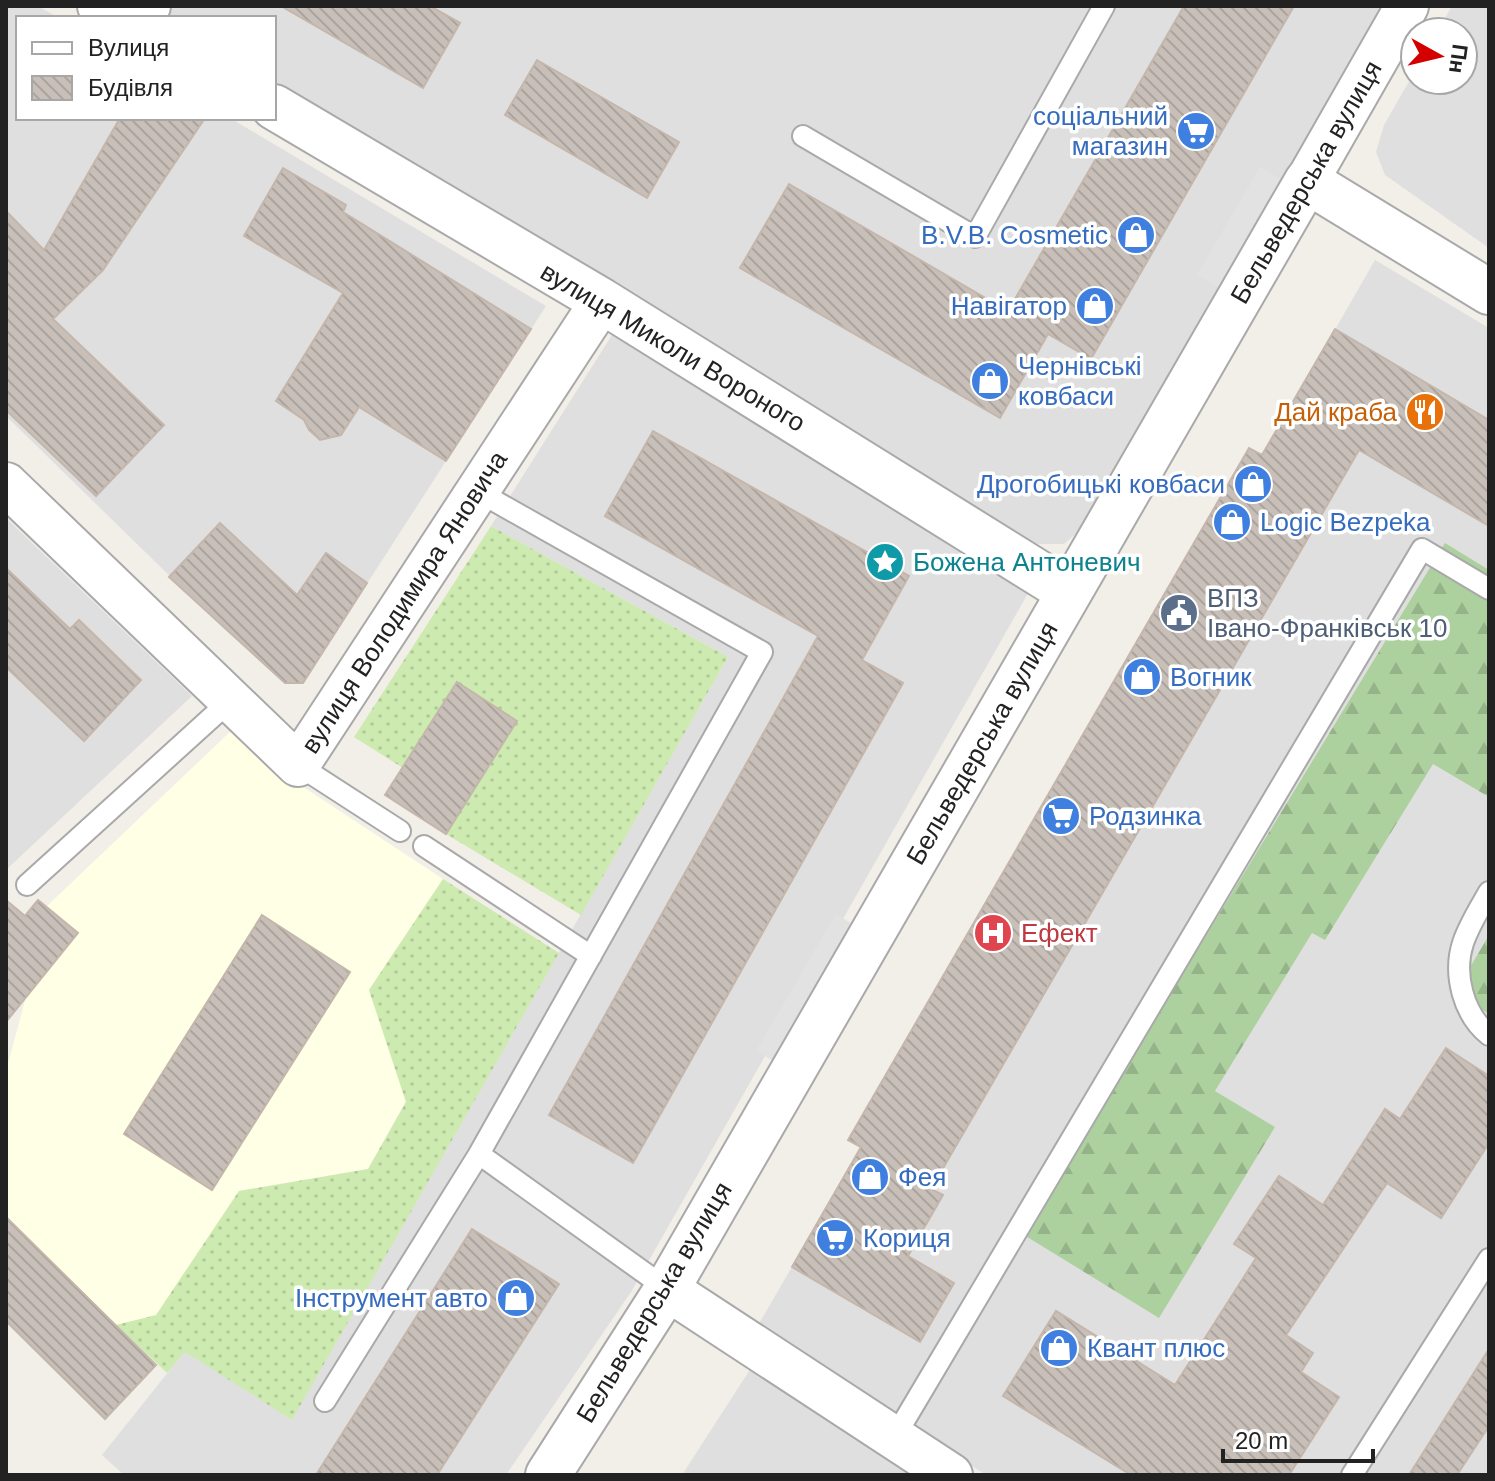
<svg xmlns="http://www.w3.org/2000/svg" width="1495" height="1481" viewBox="0 0 1495 1481" font-family="Helvetica,sans-serif">
	<defs>
		<pattern id="grass-dots" width="8" height="8" patternUnits="userSpaceOnUse" patternTransform="scale(2)"><rect width="8" height="8" fill="#cdebb0"/><path d="M2 2h.1M6 6h.1" fill="none" stroke="#b0c997" stroke-width="1.8" stroke-linecap="round"/></pattern>
		<pattern id="forest-firs" width="22" height="20" patternUnits="userSpaceOnUse" patternTransform="scale(2)"><rect width="22" height="20" fill="#add19e"/><path d="M5 1l3.5 6h-7zM16 11l3.5 6h-7z" fill="#95b388"/></pattern>
		<pattern id="building-back-hatch" width="6" height="6" patternUnits="userSpaceOnUse" patternTransform="scale(2)"><rect width="6" height="6" fill="#c7bfb8"/><path d="M-1 5l2 2M0 0l6 6M5-1l2 2" fill="none" stroke="#aba49e"/></pattern>
	</defs>
	<rect width="100%" height="100%" fill="#f2efe9"/>
	<path fill="#e0dfdf" d="M6,6H38L59,18H18V118H230L546,306L303,683H285L224,629L6,416Z
		M117,6H1387L1090,521L1064,544H1037L999,524L274,98V18H138Z
		M1452,6H1489V248L1385,175L1376,152L1384,125L1415,71V80H1463V32H1437Z
		M1375,260L1489,328V1475H986L757,1327L861,1148L848,1140L1249,448L1263,455Z
		M612,335L1031,588L631,1292L506,1475H124L102,1455L185,1351L292,1419L728,657L491,526Z
		M6,518L192,696L8,868L6,866Z
		M751,1368L912,1475H682Z"/>
	<path fill="#ffffe5" d="M233,729L276,769L443,879L369,990L406,1101L368,1169L239,1191L156,1316L116,1325L6,1217V1071L26,997L78,933L46,907Z"/>
	<path fill="url(#grass-dots)" d="M491,526L728,657L581,915L446,834L517,720L457,682L403,768L354,737Z
		M443,879L559,953L292,1420L185,1352L167,1373L116,1325L156,1315L239,1191L368,1169L406,1102L369,990Z"/>
	<path fill="url(#forest-firs)" d="M1445,543L1489,570V797L1433,764L1325,940L1312,933L1215,1091L1275,1127L1159,1318L1024,1235Z
		M1489,935V1014L1455,993Z"/>
	<path fill="#e2e2e2" d="M1260,167L1284,181L1222,289L1197,275Z
		M836,914L859,928L780,1065L756,1051Z"/>
	<path fill="url(#building-back-hatch)" stroke="#c4b6ab" stroke-width="2" d="M281,6H430L460,23L423,88Z
		M1184,6H1294L1091,359L1048,334L1000,418L740,268L789,184L1008,311Z
		M537,60L679,142L647,198L505,115Z
		M120,118H205L103,270L53,319L164,425L96,496L6,410V211L44,250Z
		M283,168L346,205L343,212L531,329L446,461L359,407L341,435L320,440L309,430L304,420L276,401L343,293L244,236Z
		M1335,329L1489,420V526L1359,450L931,1189L943,1195L908,1256L954,1283L920,1342L792,1267L861,1147L848,1140L1249,448L1262,455Z
		M653,431L909,576L862,660L903,683L633,1163L549,1115L818,636L605,516Z
		M220,523L297,595L326,553L367,583L303,683H285L169,577Z
		M6,568L70,629L79,620L141,680L84,741L6,667Z
		M457,682L517,721L446,834L385,795Z
		M6,900L25,916L38,900L78,933L6,1022Z
		M262,915L350,972L212,1190L124,1134Z
		M1446,1048L1489,1076V1143L1441,1218L1387,1183L1286,1335L1313,1353L1301,1372L1339,1397L1289,1475H1131L1003,1396L1056,1311L1175,1385L1256,1258L1234,1244L1279,1176L1323,1205L1385,1109L1400,1119Z
		M6,1217L156,1365L105,1419L6,1321Z
		M472,1229L559,1284L437,1475H316Z
		M1489,1349V1426L1457,1475H1409Z"/>
	<g fill="none" stroke-linecap="round" stroke-linejoin="round">
		<defs>
			<path id="service" d="M803,136L975,237L1104,6
				M477,491L762,652L479,1154L667,1289
				M298,765L400,831
				M424,846L591,956
				M27,885L232,699
				M1489,892C1480,908 1469,925 1463,943C1453,974 1463,1014 1489,1035
				M325,1401L479,1154
				M894,1438L1422,549L1489,589
				M1352,1475L1489,1259"/>
			<path id="minor" d="M143,18L149,6
				M1307,181L1407,6
				M6,484L298,765L602,301
				M667,1289L951,1475"/>
			<path id="tertiary" d="M100,6L122,18
				M274,107L602,301L1069,592
				M548,1475L667,1289L1307,181L1489,292"/>
		</defs>
		<use href="#service" stroke="#a9a9a9" stroke-width="24"/>
		<use href="#minor" stroke="#a9a9a9" stroke-width="46"/>
		<use href="#tertiary" stroke="#a9a9a9" stroke-width="48"/>
		<use href="#service" stroke="#fff" stroke-width="20"/>
		<use href="#minor" stroke="#fff" stroke-width="42"/>
		<use href="#tertiary" stroke="#fff" stroke-width="44"/>
	</g>
	<defs>
		<symbol id="supermarket-disc" viewBox="-11 -11 22 22"><circle r="9.5" fill="#3f7fe0" stroke="#fff"/><path d="M-6-5.5h2.5l.6 2H6L4.5 2H-2.5L-4.4-4H-6ZM-1.5 3.2a1.3 1.3 0 1 0 .1 0ZM3 3.2a1.3 1.3 0 1 0 .1 0Z" fill="#fff"/></symbol>
		<symbol id="shop-disc" viewBox="-11 -11 22 22"><circle r="9.5" fill="#3f7fe0" stroke="#fff"/><path d="M-5-2.5h2.3a2.7 3.5 0 0 1 5.4 0H5L5.5 6h-11ZM-1.5-2.5h3a1.5 2.3 0 0 0-3 0Z" fill="#fff"/></symbol>
		<symbol id="restaurant-disc" viewBox="-11 -11 22 22"><circle r="9.5" fill="#e8710a" stroke="#fff"/><path d="M-5-6h1v4h1v-4h1v4h1v-4h1v5L-1.5 .5V6h-2V.5L-5-1ZM5-6V6H3V1.5H1.5Q1.5-4 5-6Z" fill="#fff"/></symbol>
		<symbol id="sight-disc" viewBox="-11 -11 22 22"><circle r="9.5" fill="#0f9aa8" stroke="#fff"/><path d="M0-6L1.8-2.2L6-1.7L2.9 1.2L3.7 5.4L0 3.3L-3.7 5.4L-2.9 1.2L-6-1.7L-1.8-2.2Z" fill="#fff"/></symbol>
		<symbol id="civic-disc" viewBox="-11 -11 22 22"><circle r="9.5" fill="#5c6f8a" stroke="#fff"/><path d="M-.6-6.5H3V-4.5H.6V-3L4-1V1h2V6H-6V1h2V-1L-.6-3ZM-1.2 2.5V6h2.4V2.5Z" fill="#fff"/></symbol>
		<symbol id="hospital-disc" viewBox="-11 -11 22 22"><circle r="9.5" fill="#e0444e" stroke="#fff"/><path d="M-5-5h3v3.5h4V-5h3V5h-3V1.5h-4V5h-3Z" fill="#fff"/></symbol>
	</defs>
	<g fill-rule="evenodd">
		<use href="#supermarket-disc" x="1174" y="109" width="44" height="44"/>
		<use href="#shop-disc" x="1114" y="213" width="44" height="44"/>
		<use href="#shop-disc" x="1073" y="284" width="44" height="44"/>
		<use href="#shop-disc" x="968" y="359" width="44" height="44"/>
		<use href="#restaurant-disc" x="1403" y="390" width="44" height="44"/>
		<use href="#shop-disc" x="1231" y="462" width="44" height="44"/>
		<use href="#shop-disc" x="1210" y="500" width="44" height="44"/>
		<use href="#sight-disc" x="863" y="540" width="44" height="44"/>
		<use href="#civic-disc" x="1157" y="591" width="44" height="44"/>
		<use href="#shop-disc" x="1120" y="655" width="44" height="44"/>
		<use href="#supermarket-disc" x="1039" y="794" width="44" height="44"/>
		<use href="#hospital-disc" x="971" y="911" width="44" height="44"/>
		<use href="#shop-disc" x="848" y="1155" width="44" height="44"/>
		<use href="#supermarket-disc" x="813" y="1216" width="44" height="44"/>
		<use href="#shop-disc" x="494" y="1276" width="44" height="44"/>
		<use href="#shop-disc" x="1037" y="1326" width="44" height="44"/>
	</g>
	<g text-anchor="middle" dominant-baseline="central" stroke-width="7" stroke-linejoin="round" paint-order="stroke">
		<g font-size="26" fill="#366cbe" stroke="#fff" text-anchor="start">
			<text x="1168" y="116" text-anchor="end">соціальний<tspan x="1168" dy="30">магазин</tspan></text>
			<text x="1108" y="235" text-anchor="end">B.V.B. Cosmetic</text>
			<text x="1067" y="306" text-anchor="end">Навігатор</text>
			<text x="1018" y="366">Чернівські<tspan x="1018" dy="30">ковбаси</tspan></text>
			<text x="1225" y="484" text-anchor="end">Дрогобицькі ковбаси</text>
			<text x="1260" y="522">Logic Bezpeka</text>
			<text x="1170" y="677">Вогник</text>
			<text x="1089" y="816">Родзинка</text>
			<text x="898" y="1177">Фея</text>
			<text x="863" y="1238">Кориця</text>
			<text x="488" y="1298" text-anchor="end">Інструмент авто</text>
			<text x="1087" y="1348">Квант плюс</text>
		</g>
		<g font-size="26" fill="#222" stroke="#fff">
			<text transform="translate(1306 182) rotate(-60)">Бельведерська вулиця</text>
			<text transform="translate(673 347) rotate(31)">вулиця Миколи Вороного</text>
			<text transform="translate(404 602) rotate(-57)">вулиця Володимира Яновича</text>
			<text transform="translate(982 743) rotate(-60)">Бельведерська вулиця</text>
			<text transform="translate(654 1302) rotate(-59)">Бельведерська вулиця</text>
		</g>
		<g font-size="26" fill="#c56008" stroke="#fff" text-anchor="end">
			<text x="1397" y="412">Дай краба</text>
		</g>
		<g font-size="26" fill="#0d838f" stroke="#fff" text-anchor="start">
			<text x="913" y="562">Божена Антоневич</text>
		</g>
		<g font-size="26" fill="#4e5e75" stroke="#fff" text-anchor="start">
			<text x="1207" y="598">ВПЗ<tspan x="1207" dy="30">Івано-Франківськ 10</tspan></text>
		</g>
		<g font-size="26" fill="#be3a42" stroke="#fff" text-anchor="start">
			<text x="1021" y="933">Ефект</text>
		</g>
	</g>
	<rect width="1495" height="1481" fill="none" stroke="#222222" stroke-width="16"/>
	<rect x="16" y="16" width="260" height="104" fill="#ffffff" stroke="#a7a7a7" stroke-width="2"/>
	<rect x="32" y="42" width="40" height="12" fill="#ffffff" stroke="#a7a7a7" stroke-width="2"/>
	<text x="88" y="56" font-size="24" fill="#222222">Вулиця</text>
	<rect x="32" y="76" width="40" height="24" fill="url(#building-back-hatch)" stroke="#a7a7a7" stroke-width="2"/>
	<text x="88" y="96" font-size="24" fill="#222222">Будівля</text>
	<g transform="translate(1439 56) rotate(98)"><circle r="38" fill="#ffffff" stroke="#a7a7a7" stroke-width="2"/>
	<path d="M0-6L14 30L0 20L-14 30Z" fill="#d40000"/>
	<text y="-12" font-size="22" font-weight="bold" text-anchor="middle" fill="#222222">Пн</text>
	</g>
	<path d="M1223 1449v12h150v-12" fill="none" stroke="#222222" stroke-width="4"/>
	<text x="1235" y="1449" font-size="24" fill="#222222" stroke="#ffffff" stroke-width="6" paint-order="stroke">20 m</text>
</svg>
